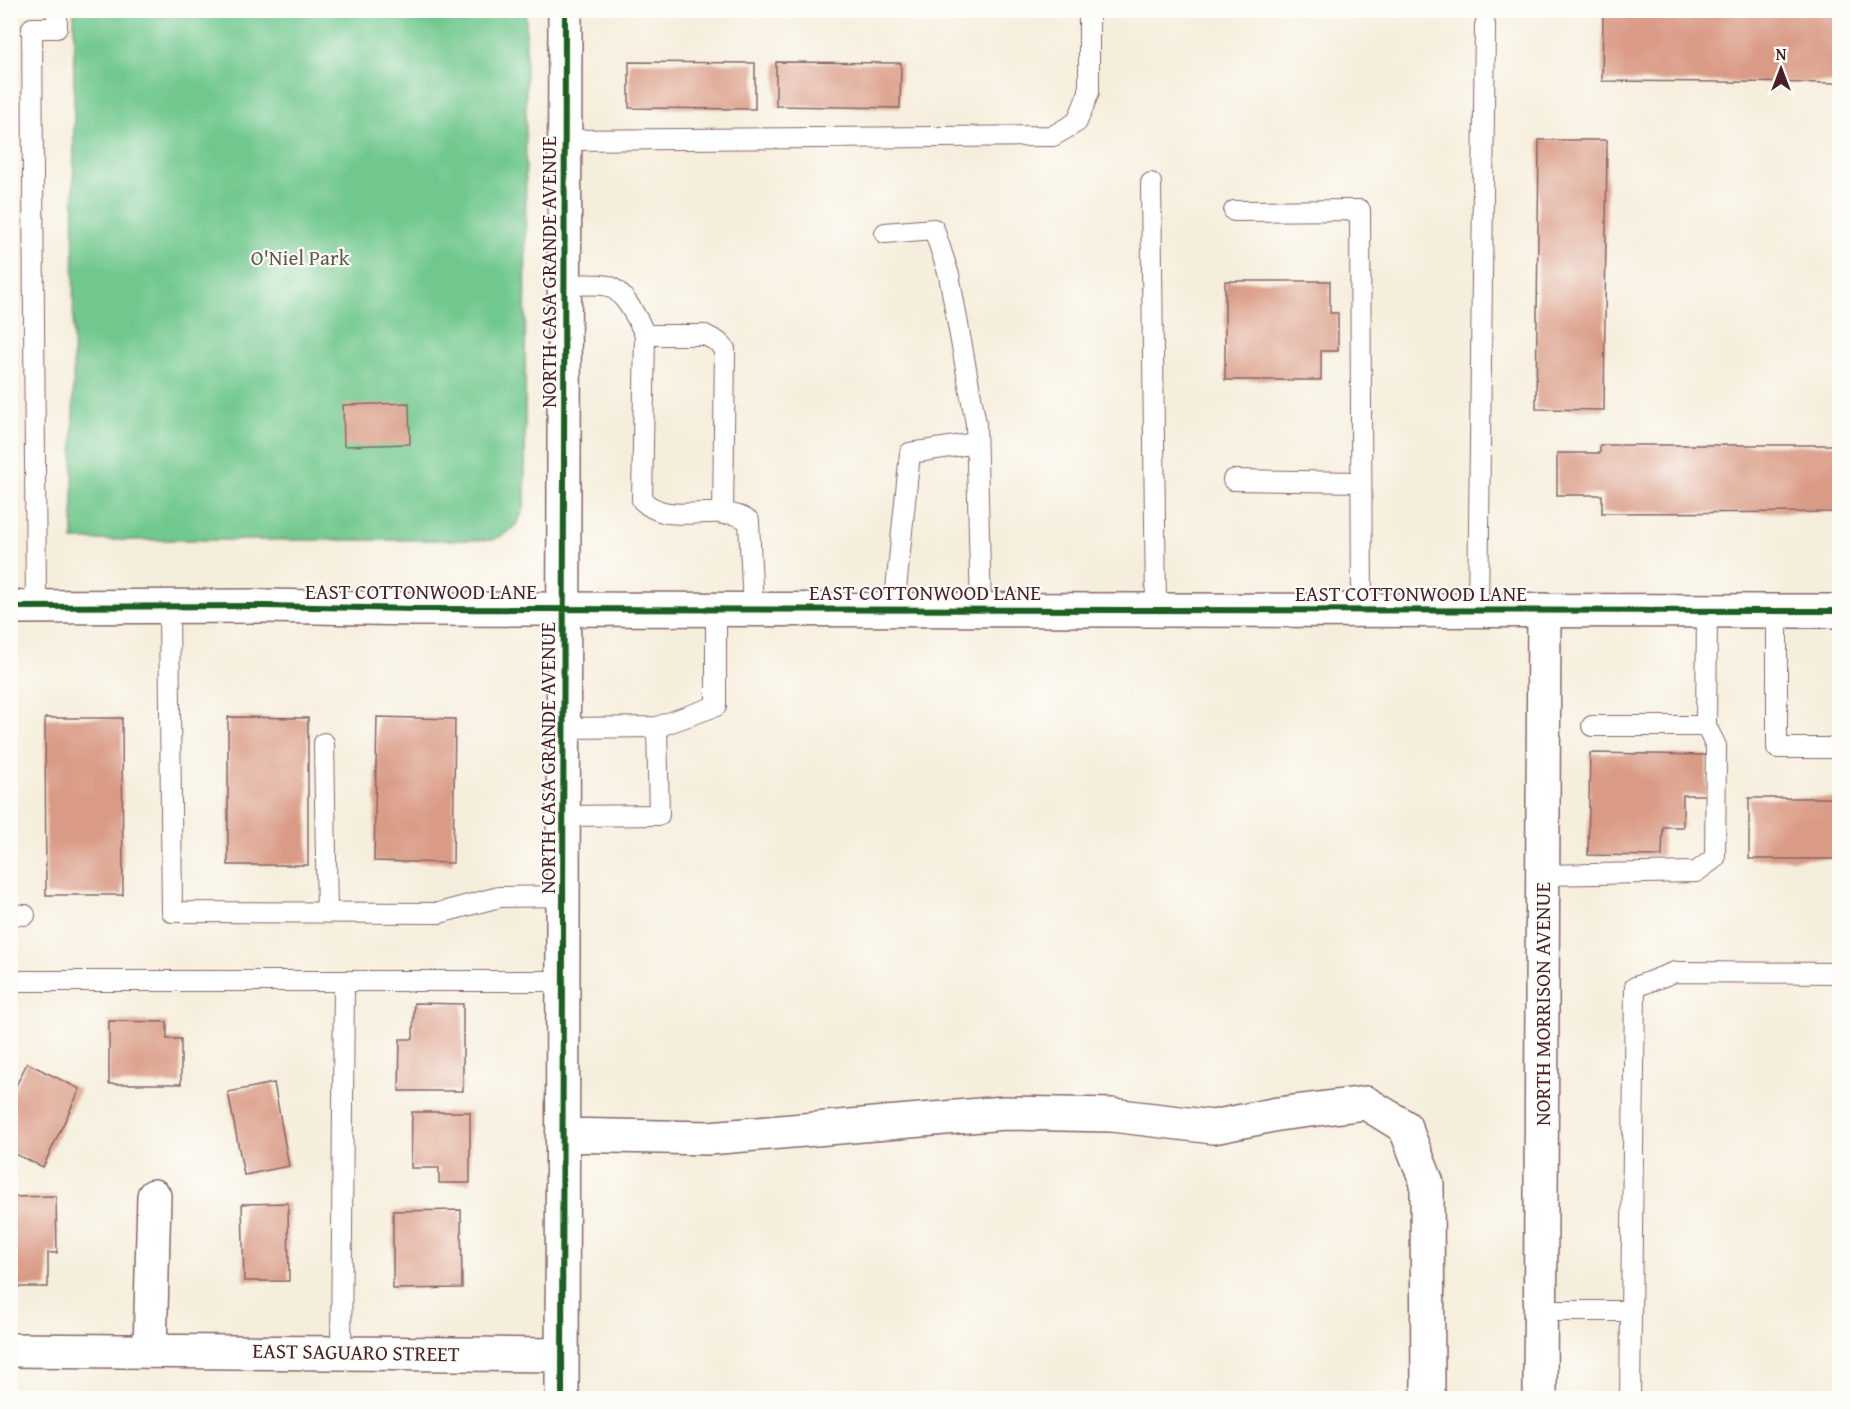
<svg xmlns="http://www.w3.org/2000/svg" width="1850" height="1409" viewBox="0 0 1850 1409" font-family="'Gentium Book Plus',serif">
	<rect width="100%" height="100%" fill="#fdfcf7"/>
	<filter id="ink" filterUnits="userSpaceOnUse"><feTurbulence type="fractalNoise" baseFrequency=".0167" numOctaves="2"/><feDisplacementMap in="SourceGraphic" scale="12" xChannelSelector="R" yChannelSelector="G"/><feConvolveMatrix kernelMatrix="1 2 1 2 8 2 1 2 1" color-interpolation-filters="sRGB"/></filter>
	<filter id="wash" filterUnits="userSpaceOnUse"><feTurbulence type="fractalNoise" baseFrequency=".008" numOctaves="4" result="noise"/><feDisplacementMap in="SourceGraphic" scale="24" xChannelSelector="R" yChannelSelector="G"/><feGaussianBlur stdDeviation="1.35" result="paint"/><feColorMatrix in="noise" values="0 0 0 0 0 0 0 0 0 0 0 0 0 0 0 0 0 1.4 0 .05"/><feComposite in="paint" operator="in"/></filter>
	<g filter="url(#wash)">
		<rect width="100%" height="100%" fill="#f6eedc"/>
		<path fill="#71c88e" stroke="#5e745c" stroke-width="1.5" d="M74,11H526L525,503C519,525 514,530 493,540H73Z"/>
		<g id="blocks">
			<path fill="#da9b86" d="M1603,12L1840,14V83L1602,81Z
				M629,62L755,63V109L629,108Z
				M776,62L901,63L900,108L776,106Z
				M1539,140H1607L1604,410L1536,409Z
				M1225,281H1330V313H1338V351H1321V380H1225Z
				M409,403L410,444L344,446L343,405Z
				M1600,445H1840V512L1602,513V495H1557V453H1600Z
				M228,717L308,718V865H228Z
				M377,717L455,719L453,863L374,861Z
				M45,718H122L123,895H46Z
				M1590,753L1707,755V795H1683V827H1663L1662,856L1588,855Z
				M1749,798H1840V859H1749Z
				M414,1003L463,1004V1091H399L400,1039H413Z
				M109,1021L167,1022V1039H181V1084H109Z
				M27,1063L80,1089L43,1167L10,1152V1098Z
				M274,1083L289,1166L244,1175L228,1092Z
				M412,1112H470V1183H439V1168H411Z
				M56,1196L57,1253H48V1287H10V1197Z
				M288,1203L289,1281H244L242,1204Z
				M461,1210L462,1288L393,1289V1211Z"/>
		</g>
	</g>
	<g filter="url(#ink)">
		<use href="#blocks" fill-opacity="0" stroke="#866769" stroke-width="1.5"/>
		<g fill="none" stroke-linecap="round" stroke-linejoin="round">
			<defs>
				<path id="service" d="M565,140L1053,136L1077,122L1089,92V10
					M1151,183L1156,609
					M1234,211L1360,210L1362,610
					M885,233L934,229L949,275L976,424L981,609
					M564,285C574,285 600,283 608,286C624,291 639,321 645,335H705L718,342L725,349L723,514
					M645,335L642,500C670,529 718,500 749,521L753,609
					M1233,480L1361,482
					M169,606L172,912L439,913L499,897L563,896
					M36,607L32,28H57V10
					M894,609L910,453L976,443
					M1478,610L1485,25
					M1777,611V748H1840
					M1592,726H1706L1707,611
					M564,728L657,727
					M324,743L327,913
					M563,816L659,815L657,727L716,706V609
					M1543,875L1696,872L1715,858L1716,746L1706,726
					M10,914L25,915
					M10,981H563
					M1540,1311H1631
					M341,1352L344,981
					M1630,1398L1635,987L1675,972L1840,973"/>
				<path id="minor" d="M563,1135L709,1138L1004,1113L1112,1115L1213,1127L1278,1114L1366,1103L1405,1127L1427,1183L1428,1398
					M10,1350L562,1355
					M150,1350L154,1196
					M562,1398L565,10
					M1540,1398L1544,610"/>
				<path id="secondary" d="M10,607L265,606L415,609L1840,611"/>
			</defs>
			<use href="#service" stroke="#866769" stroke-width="22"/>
			<use href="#minor" stroke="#866769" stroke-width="36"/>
			<use href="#secondary" stroke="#866769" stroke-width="36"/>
			<use href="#service" stroke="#fff" stroke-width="20"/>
			<use href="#minor" stroke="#fff" stroke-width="33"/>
			<use href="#secondary" stroke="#fff" stroke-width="33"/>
			<defs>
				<path id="cycleway" d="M10,607L265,606L415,609L1840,611
					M562,1398L565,10"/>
			</defs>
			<use href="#cycleway" stroke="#fdfcf7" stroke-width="10"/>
			<use href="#cycleway" stroke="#1b5e20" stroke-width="6"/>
		</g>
	</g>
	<g text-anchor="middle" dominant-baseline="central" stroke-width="4.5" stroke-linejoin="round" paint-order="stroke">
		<g font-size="21" fill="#585a4e" stroke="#fdfcf7">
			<text x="300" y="257">O'Niel Park</text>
		</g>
		<g font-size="21" fill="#4a1f2b" stroke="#fdfcf7">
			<text transform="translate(548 272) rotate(-90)">NORTH CASA GRANDE AVENUE</text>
			<text x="421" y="591">EAST COTTONWOOD LANE</text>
			<text x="925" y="592">EAST COTTONWOOD LANE</text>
			<text x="1411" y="593">EAST COTTONWOOD LANE</text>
			<text transform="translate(547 758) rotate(-90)">NORTH CASA GRANDE AVENUE</text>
			<text transform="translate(1542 1004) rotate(-90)">NORTH MORRISON AVENUE</text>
			<text transform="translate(356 1352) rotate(1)">EAST SAGUARO STREET</text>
		</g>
	</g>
	<rect width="1850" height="1409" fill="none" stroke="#fdfcf7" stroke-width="36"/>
	<g transform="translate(1781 69)" stroke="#fdfcf7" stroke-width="4.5" paint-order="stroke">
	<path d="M0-4.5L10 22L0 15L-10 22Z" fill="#4a1f2b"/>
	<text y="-9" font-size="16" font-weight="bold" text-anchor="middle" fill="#4a1f2b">N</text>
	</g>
</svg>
